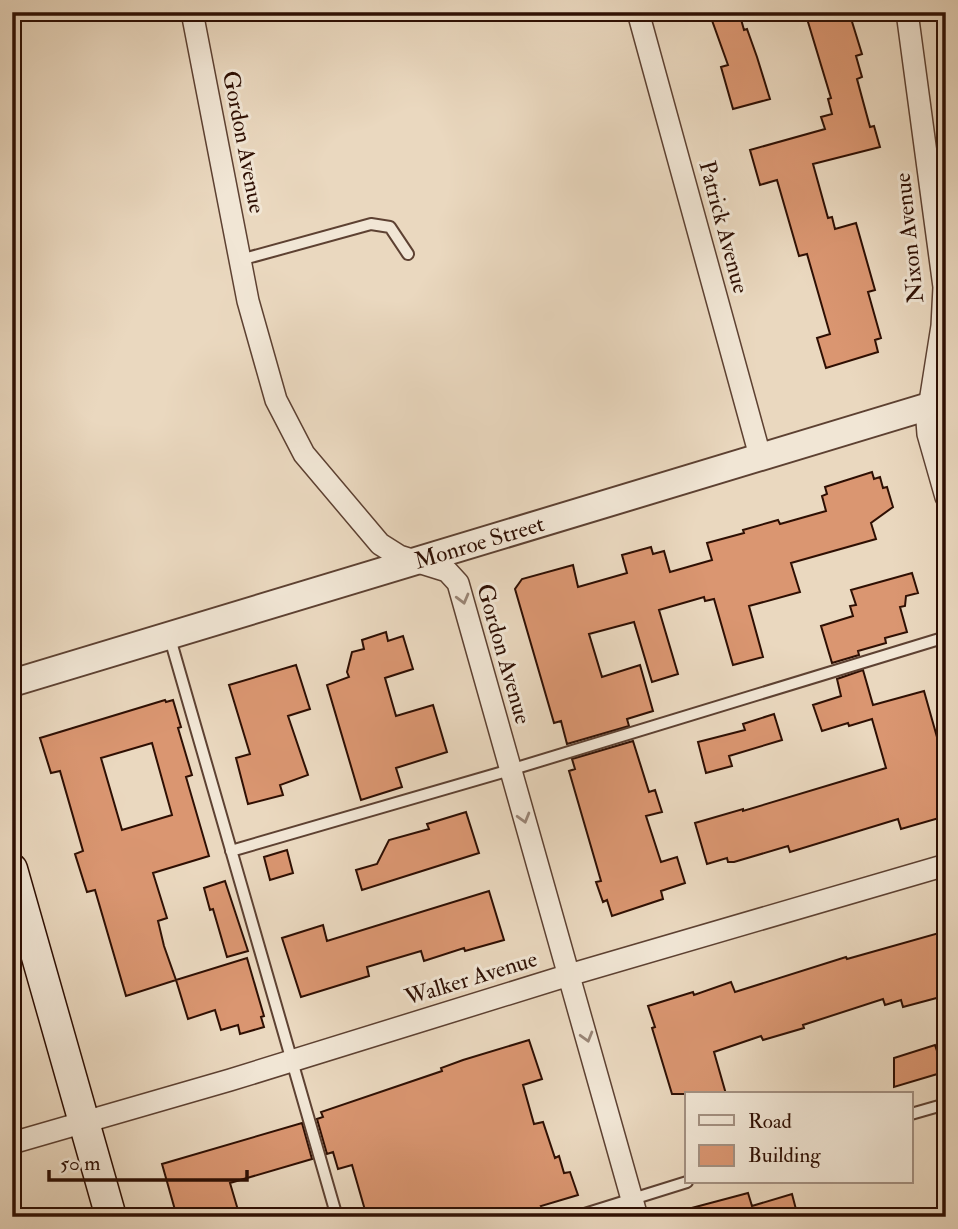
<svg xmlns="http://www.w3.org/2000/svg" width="958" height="1229" viewBox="0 0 958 1229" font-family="'IM FELL Double Pica',serif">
	<rect width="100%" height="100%" fill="#ead8bf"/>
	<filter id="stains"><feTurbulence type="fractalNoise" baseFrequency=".00286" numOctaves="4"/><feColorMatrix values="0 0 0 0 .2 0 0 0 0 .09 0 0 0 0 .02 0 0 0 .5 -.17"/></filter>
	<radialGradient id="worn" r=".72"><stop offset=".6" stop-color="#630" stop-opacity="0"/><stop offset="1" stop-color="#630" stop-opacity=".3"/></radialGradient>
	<path fill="#da9671" stroke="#2e0f03" stroke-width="2" fill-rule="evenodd" d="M709,12H739L744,30L747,29L757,57L770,99L733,109L721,67L728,65Z
		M805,12H849L862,54L856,56L862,77L857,79L870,127L874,126L880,147L813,164L828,218L832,217L835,229L856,223L875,290L868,292L881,338L875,340L878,352L826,368L817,338L830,334L807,254L799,256L777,180L760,185L750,150L825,129L821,117L832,114L828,99L831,98Z
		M872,472L874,479L880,477L883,488L887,487L893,507L871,523L876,539L791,563L800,592L749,606L763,657L733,665L714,599L705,601L704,597L659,610L678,674L652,682L634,622L589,634L602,677L640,665L653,711L627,719L629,726L567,744L561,721L554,723L515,589L522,579L573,565L578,587L627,573L622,555L651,547L653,554L664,551L670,572L712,560L707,543L744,533L743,530L778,520L780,524L826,511L822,496L827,494L825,487Z
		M912,573L918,593L906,596L905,606L900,607L907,632L885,638L886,643L858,651L859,655L832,663L821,626L853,616L850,606L856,605L851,590Z
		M386,632L388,641L403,636L413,669L385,678L396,716L433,705L447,752L396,768L402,787L361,800L327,685L349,677L347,672L352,652L364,649L362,640Z
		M296,665L310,709L288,716L308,775L280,785L283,795L248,804L236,758L250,754L229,685Z
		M863,670L873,705L924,691L946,769V816L901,829L898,819L790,852L788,846L734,862H728L727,858L707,864L695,823L743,809V811L886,768L872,719L849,726L848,723L822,731L813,705L841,696L837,679Z
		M165,700L166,702L173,700L181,727L178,728L192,775L186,777L209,856L153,873L167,918L158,921L164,946L176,980L247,958L264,1016L261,1017L264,1027L240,1034L238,1025L221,1030L215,1010L188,1019L176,980L126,996L95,890L87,892L75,854L83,851L60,771L51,773L40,738ZM152,743L172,815L122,830L101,758Z
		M774,714L782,740L729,756L732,766L706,773L698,742L745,730L743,724Z
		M633,741L649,792L655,790L662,812L646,816L661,862L677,857L685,883L661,891L663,899L612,916L607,900L603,902L596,882L601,881L569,771L575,769L572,759Z
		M466,812L479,853L362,890L356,870L377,864L389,840L429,829L427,824Z
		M287,850L293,873L270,880L264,857Z
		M225,881L248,951L227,957L213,909L210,910L204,888Z
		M489,891L504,940L465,951L464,948L424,961L421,951L367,967L369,976L301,997L282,938L323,925L327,941Z
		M946,931V977L939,979L944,996L903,1007L901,1000L885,1005L883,999L803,1025L804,1028L763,1040L761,1036L714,1052L726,1094H672L652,1028L655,1027L648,1006L693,992L694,995L731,982L735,992L846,957L847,959Z
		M529,1040L542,1079L523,1085L534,1124L543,1122L555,1158L559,1156L564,1173L570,1172L578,1195L541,1206L543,1209L518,1217H367L352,1165L338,1169L333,1152L327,1154L317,1119L323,1117L321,1112L442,1071L441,1068L463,1060Z
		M935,1045L944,1072L894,1087V1058Z
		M302,1123L312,1159L230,1183L240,1217H177L162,1164Z
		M748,1193L752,1206L792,1194L798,1217H685L684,1210Z"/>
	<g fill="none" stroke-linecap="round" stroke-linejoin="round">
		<defs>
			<path id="service" d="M240,260L371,224L390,227L408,254
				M169,635L337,1217
				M231,851L510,770L946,637
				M911,1114L946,1104
				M575,1217L687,1182"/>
			<path id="minor" d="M192,12L248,301L276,400L304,454L380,544L399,556L447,571L458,583L637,1217
				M638,12L760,456
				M907,12L944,287L942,326L927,421L928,434L946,497
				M12,1143L230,1080L569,975L946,865"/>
			<g id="tertiary">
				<path id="s1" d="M12,683L946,401"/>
			</g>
			<path id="secondary" d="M12,869L111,1217"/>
		</defs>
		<use href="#service" stroke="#5d4132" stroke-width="14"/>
		<use href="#minor" stroke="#5d4132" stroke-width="24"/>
		<use href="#tertiary" stroke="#5d4132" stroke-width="30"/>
		<use href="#secondary" stroke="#2e0f03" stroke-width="33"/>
		<use href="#service" stroke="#f1e6d5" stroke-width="10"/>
		<use href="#minor" stroke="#f1e6d5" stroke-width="21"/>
		<use href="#tertiary" stroke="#f1e6d5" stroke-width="26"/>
		<use href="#secondary" stroke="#f1e6d5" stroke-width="30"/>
	</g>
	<defs><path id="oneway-chevron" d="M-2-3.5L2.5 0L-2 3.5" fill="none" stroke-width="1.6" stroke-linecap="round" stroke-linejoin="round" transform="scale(1.75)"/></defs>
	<g stroke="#998576">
		<use href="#oneway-chevron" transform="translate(463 599) rotate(75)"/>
		<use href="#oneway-chevron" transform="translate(524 818) rotate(74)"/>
		<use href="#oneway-chevron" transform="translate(587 1037) rotate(74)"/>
	</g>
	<g text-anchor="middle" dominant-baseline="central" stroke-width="6" stroke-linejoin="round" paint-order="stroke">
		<g font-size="23" fill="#2e0f03" stroke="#f1e6d5">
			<text transform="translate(244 142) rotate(79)">Gordon Avenue</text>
			<text transform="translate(724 227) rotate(75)">Patrick Avenue</text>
			<text transform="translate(909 238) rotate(-96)">Nixon Avenue</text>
			<text stroke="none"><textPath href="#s1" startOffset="488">Monroe Street</textPath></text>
			<text transform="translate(504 654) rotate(74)">Gordon Avenue</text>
			<text transform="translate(471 978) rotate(-17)">Walker Avenue</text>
		</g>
	</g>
	<rect width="958" height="1229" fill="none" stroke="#ead8bf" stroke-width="42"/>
	<rect x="14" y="14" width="930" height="1201" fill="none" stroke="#2e0f03" stroke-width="3.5"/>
	<rect x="21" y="21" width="916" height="1187" fill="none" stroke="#2e0f03" stroke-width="2"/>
	<rect x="685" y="1092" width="228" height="91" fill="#f1e6d5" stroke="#a39081" stroke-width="2"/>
	<rect x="699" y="1115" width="35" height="10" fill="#f1e6d5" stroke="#a39081" stroke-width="2"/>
	<text x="748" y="1128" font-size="21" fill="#2e0f03">Road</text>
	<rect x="699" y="1145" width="35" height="21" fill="#da9671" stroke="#a39081" stroke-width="2"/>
	<text x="748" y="1162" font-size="21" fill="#2e0f03">Building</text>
	<path d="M49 1170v10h198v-10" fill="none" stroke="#2e0f03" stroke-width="3.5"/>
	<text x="60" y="1170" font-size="21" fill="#2e0f03" stroke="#f1e6d5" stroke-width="5" paint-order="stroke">50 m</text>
	<rect width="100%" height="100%" filter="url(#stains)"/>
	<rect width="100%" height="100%" fill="url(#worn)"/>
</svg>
